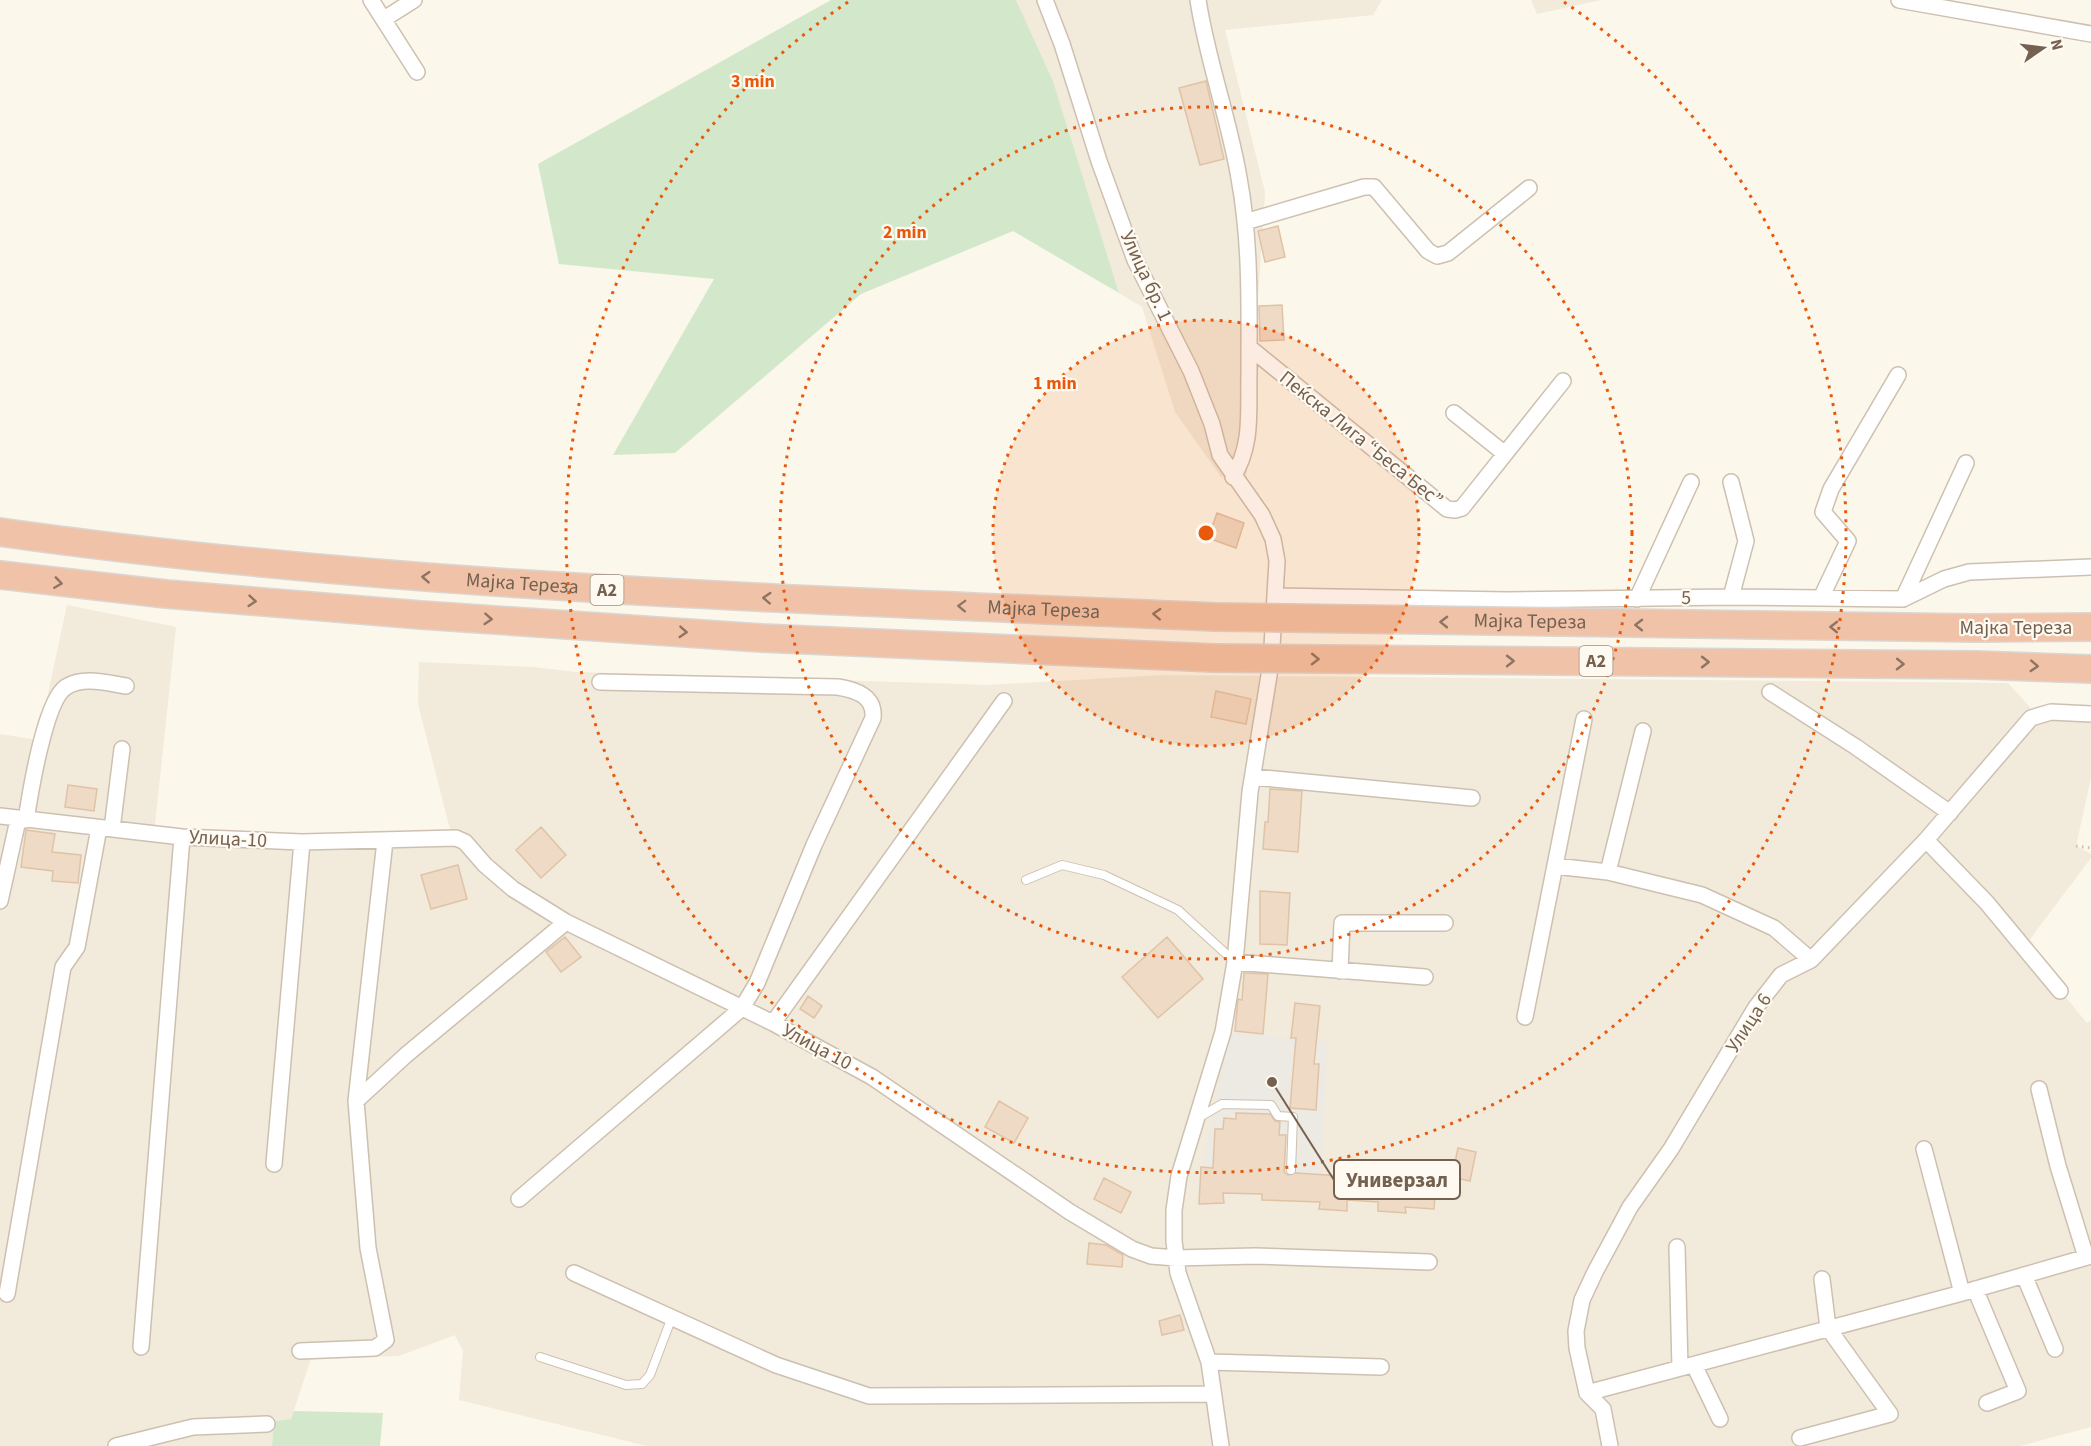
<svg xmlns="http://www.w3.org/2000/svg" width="2091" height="1446" viewBox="0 0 2091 1446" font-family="'Source Sans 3',sans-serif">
	<rect width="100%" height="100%" fill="#fbf7eb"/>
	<path fill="#f2eada" d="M1016,0H1382L1373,15L1225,30L1265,192L1246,483L1221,477L1175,412L1142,307L1119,293L1053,81Z
		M1531,0H1601L1537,14Z
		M67,605L176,627L154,834L437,837L450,829L418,704L419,662L533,667L576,672L989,685L1162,675L2008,683L2037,715L2091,714V778L2076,846L2091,854V858L2024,947L2087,1023L2091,1020V1427L2020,1446H647L459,1400L463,1351L455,1335L399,1356L311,1358L291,1419L274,1421L272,1446H0V734L38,740Z"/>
	<path fill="#ede9e3" d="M1229,1033L1327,1041L1322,1175L1213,1168L1203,1164Z"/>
	<path fill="#d3e8ca" d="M831,0H1016L1053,81L1119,293L1013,231L861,294L675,453L613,455L714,279L559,264L538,164Z
		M294,1411L383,1413L380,1446H272L274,1421L291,1419Z"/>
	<path fill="#eedac5" stroke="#e0c3a6" stroke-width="1.5" d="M1206,81L1224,159L1200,165L1179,88Z
		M1278,226L1285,257L1265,262L1258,231Z
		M1282,305L1284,340L1260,341L1259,306Z
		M1217,513L1244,523L1236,548L1208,538Z
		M1216,691L1251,699L1246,724L1211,717Z
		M68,785L97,789L94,811L65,807Z
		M1270,789L1302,791L1298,852L1263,849L1265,822H1268Z
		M541,827L566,855L541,878L516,850Z
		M26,830L55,834L52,852L81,855L78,883L52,881L53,871L21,867Z
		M458,865L467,899L431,909L421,875Z
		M1260,891L1290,893L1287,945L1260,944Z
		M565,937L581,957L561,972L546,952Z
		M1167,937L1203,979L1158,1018L1122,977Z
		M1244,973L1268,974L1263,1034L1235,1031L1238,999L1242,1000Z
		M808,996L822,1006L814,1018L800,1009Z
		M1295,1003L1320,1006L1314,1064H1319L1316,1110L1290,1108L1296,1038H1291Z
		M999,1101L1028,1118L1014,1143L985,1127Z
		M1236,1113L1270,1114L1275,1121L1280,1122L1279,1135H1286L1284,1172L1288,1175L1296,1173L1436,1182L1434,1209L1405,1207L1406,1213L1378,1211V1202L1347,1200V1211L1319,1209L1320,1202L1262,1200V1194L1223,1193L1224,1203L1199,1204L1201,1167L1213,1168L1215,1129H1223L1224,1118L1236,1119Z
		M1458,1148L1476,1152L1470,1181L1452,1177Z
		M1104,1178L1131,1192L1121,1213L1094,1199Z
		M1089,1243L1106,1245L1123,1255L1122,1267L1087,1264Z
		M1180,1315L1184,1330L1162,1335L1159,1321Z"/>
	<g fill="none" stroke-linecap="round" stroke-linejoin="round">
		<defs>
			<path id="lane" d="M1026,880L1062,865L1104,875L1178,910L1235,962
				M1198,1118L1222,1104L1271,1105L1278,1116L1293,1117L1291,1170
				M540,1357L626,1385L642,1384L650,1375L672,1317"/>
			<path id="street" d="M371,0L417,72
				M1045,0L1062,44L1099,161L1135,260L1191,371L1212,424L1220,455L1262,515L1273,539L1277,561L1271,663L1250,792L1235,962L1223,1032L1179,1176L1174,1210V1241L1178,1273L1209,1362L1221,1446
				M1198,0C1207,60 1229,118 1239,178C1251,242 1249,310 1249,375C1248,412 1253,444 1233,477
				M1899,0L2091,34
				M384,19L414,0
				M1245,222L1364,187H1374L1428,251L1437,256L1448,253L1529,188
				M1249,347L1447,509L1455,510L1462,508L1563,381
				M1454,413L1505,454
				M1276,596L1507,600L1731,597L1903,599L1944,579L1969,572L2091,567
				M1731,597L1746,541L1731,482
				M1821,598L1848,541L1823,512L1831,489L1898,375
				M1637,599L1691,482
				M1903,599L1966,463
				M1770,692L1856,747L1950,813
				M1253,777L1472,798
				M0,816L182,837L302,842L456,838L465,842L485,865L513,889L566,922L773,1023L872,1077L1070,1212L1132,1249L1151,1256L1176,1258L1255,1256L1429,1262
				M26,820C30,794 45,700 66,687C83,676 107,683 126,686
				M112,829L122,749
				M1926,840L1987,903L2060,991
				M1555,866L1608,872L1702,895L1774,928L1811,960
				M1608,872L1643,731
				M0,901L18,820
				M1235,962L1425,977
				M1340,971L1342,923H1445
				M1525,1017L1584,719
				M773,1023L1004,701
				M2039,1089L2058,1166L2086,1257
				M356,1101L406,1055L566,922
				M1924,1149L1962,1293
				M274,1164L302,842
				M519,1199L742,1008L757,983L814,845L873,718C875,696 856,690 838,687L600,682
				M1677,1247L1680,1368
				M574,1273L776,1365L869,1396L1212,1394
				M2024,1275L2055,1349
				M1975,1289L2018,1391L1987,1403
				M7,1294L63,967L77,947L99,828
				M141,1347L182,837
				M300,1351L375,1348L386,1340L368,1248L356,1101L385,841
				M1209,1362L1381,1367
				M1694,1365L1720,1419
				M1587,1393L1962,1293L2091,1256
				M1800,1438L1890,1414L1828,1328L1822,1279
				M116,1446L193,1427L267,1424
				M1610,1446L1603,1409L1587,1393L1577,1348L1576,1331L1582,1300L1595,1272L1630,1207L1671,1149L1756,1007L1781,975L1811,960L1926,840L2031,718L2051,712L2091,714"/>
			<g id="highway">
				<path id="s1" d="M0,532C403,589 810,599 1215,617"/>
				<path d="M0,575L166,594L421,615L761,638L1214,658"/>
				<path d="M1976,628L2091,627"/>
				<path d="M1977,665L2091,669"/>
			</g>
		</defs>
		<use href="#lane" stroke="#cdc0b1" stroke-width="10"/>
		<use href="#street" stroke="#cdc0b1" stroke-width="18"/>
		<use href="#highway" stroke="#dbd6d2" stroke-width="30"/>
		<path stroke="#d4bea7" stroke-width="3" stroke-dasharray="1.5 4.5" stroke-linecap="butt" d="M2076,846L2091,848"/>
		<use href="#lane" stroke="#fff" stroke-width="8"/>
		<use href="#street" stroke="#fff" stroke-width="15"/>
		<use href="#highway" stroke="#f0c2a8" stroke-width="27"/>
		<defs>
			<g id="highway-bridge">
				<path id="s2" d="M1215,617L1976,628"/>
				<path d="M1214,658L1977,665"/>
			</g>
		</defs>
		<use href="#highway-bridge" stroke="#dbd6d2" stroke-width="30" stroke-linecap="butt"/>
		<use href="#highway-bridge" stroke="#f0c2a8" stroke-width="27"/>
	</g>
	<defs><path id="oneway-chevron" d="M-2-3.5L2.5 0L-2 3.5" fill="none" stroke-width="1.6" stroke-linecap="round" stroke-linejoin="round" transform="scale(1.5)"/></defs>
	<g stroke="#8e7462">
		<use href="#oneway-chevron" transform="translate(426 577) rotate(-176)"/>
		<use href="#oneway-chevron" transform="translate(58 583) rotate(8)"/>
		<use href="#oneway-chevron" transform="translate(767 598) rotate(-177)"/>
		<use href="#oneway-chevron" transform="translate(252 601) rotate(5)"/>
		<use href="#oneway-chevron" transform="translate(962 606) rotate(-178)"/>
		<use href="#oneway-chevron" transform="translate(1157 614) rotate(-177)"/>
		<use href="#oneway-chevron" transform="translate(488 619) rotate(4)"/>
		<use href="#oneway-chevron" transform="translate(1444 622) rotate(-179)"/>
		<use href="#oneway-chevron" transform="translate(1639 625) rotate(-179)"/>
		<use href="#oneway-chevron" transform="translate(1834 627) rotate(-179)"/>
		<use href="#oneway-chevron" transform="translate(683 632) rotate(4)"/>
		<use href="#oneway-chevron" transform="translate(1315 659) rotate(1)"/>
		<use href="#oneway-chevron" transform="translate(1510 661)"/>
		<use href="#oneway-chevron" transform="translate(1705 662)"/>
		<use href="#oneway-chevron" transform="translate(1900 664) rotate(1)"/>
		<use href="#oneway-chevron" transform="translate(2034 666) rotate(3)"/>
	</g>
	<circle cx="1206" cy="533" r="213" fill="#e8590c" fill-opacity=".12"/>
	<g fill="none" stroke="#e8590c" stroke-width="3" stroke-dasharray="3 6">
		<circle cx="1206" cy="533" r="213"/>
		<circle cx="1206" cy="533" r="426"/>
		<path d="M1564 2A640 640 0 1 1 848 2"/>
	</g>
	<g text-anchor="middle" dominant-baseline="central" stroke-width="4.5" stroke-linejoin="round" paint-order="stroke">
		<g fill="#fefaf1" stroke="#9e8f80" stroke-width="1.5">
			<rect x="590.5" y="575" width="33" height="30" rx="4.5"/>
			<rect x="1579.5" y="646" width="33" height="30" rx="4.5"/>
		</g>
		<g font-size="18" font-weight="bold" fill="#756150">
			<text x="607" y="590">A2</text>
			<text x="1596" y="661">A2</text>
		</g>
		<g font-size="20" fill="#756150" stroke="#fefaf1">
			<text transform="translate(1146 276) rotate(65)">Улица бр. 1</text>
			<text transform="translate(1361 439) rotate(39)">Пеќска Лига “Беса Бес”</text>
			<text stroke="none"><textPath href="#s1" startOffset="525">Мајка Тереза</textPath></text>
			<text transform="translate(1686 598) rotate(-1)">5</text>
			<text stroke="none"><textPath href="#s1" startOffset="1047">Мајка Тереза</textPath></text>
			<text stroke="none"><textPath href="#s2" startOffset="315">Мајка Тереза</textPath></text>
			<text x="2016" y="628">Мајка Тереза</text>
			<text transform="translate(228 839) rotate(3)">Улица-10</text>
			<text transform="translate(1749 1023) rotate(-57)">Улица 6</text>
			<text transform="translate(817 1047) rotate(28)">Улица 10</text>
		</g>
	</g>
	<circle cx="1206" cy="533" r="9" fill="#e8590c" stroke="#fefaf1" stroke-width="3"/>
	<g font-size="18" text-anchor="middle" font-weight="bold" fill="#e8590c" stroke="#fefaf1" stroke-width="4.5" stroke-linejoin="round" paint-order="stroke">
		<text x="753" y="87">3 min</text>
		<text x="905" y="238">2 min</text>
		<text x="1055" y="389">1 min</text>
	</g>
	<path fill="none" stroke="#756150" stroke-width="2" d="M1272 1082L1334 1180"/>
	<circle fill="#756150" stroke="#fefaf1" stroke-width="2" cx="1272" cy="1082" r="6"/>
	<rect fill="#fefaf1" stroke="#756150" stroke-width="2" x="1334" y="1160" width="126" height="39" rx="6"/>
	<g font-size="21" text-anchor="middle" font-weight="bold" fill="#756150">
		<text x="1397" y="1187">Универзал</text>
	</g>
	<g transform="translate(2043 48) rotate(76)" stroke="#fefaf1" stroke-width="4.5" paint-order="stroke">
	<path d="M0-4.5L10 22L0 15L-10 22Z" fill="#756150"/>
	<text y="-9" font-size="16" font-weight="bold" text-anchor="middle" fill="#756150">N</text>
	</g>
</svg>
